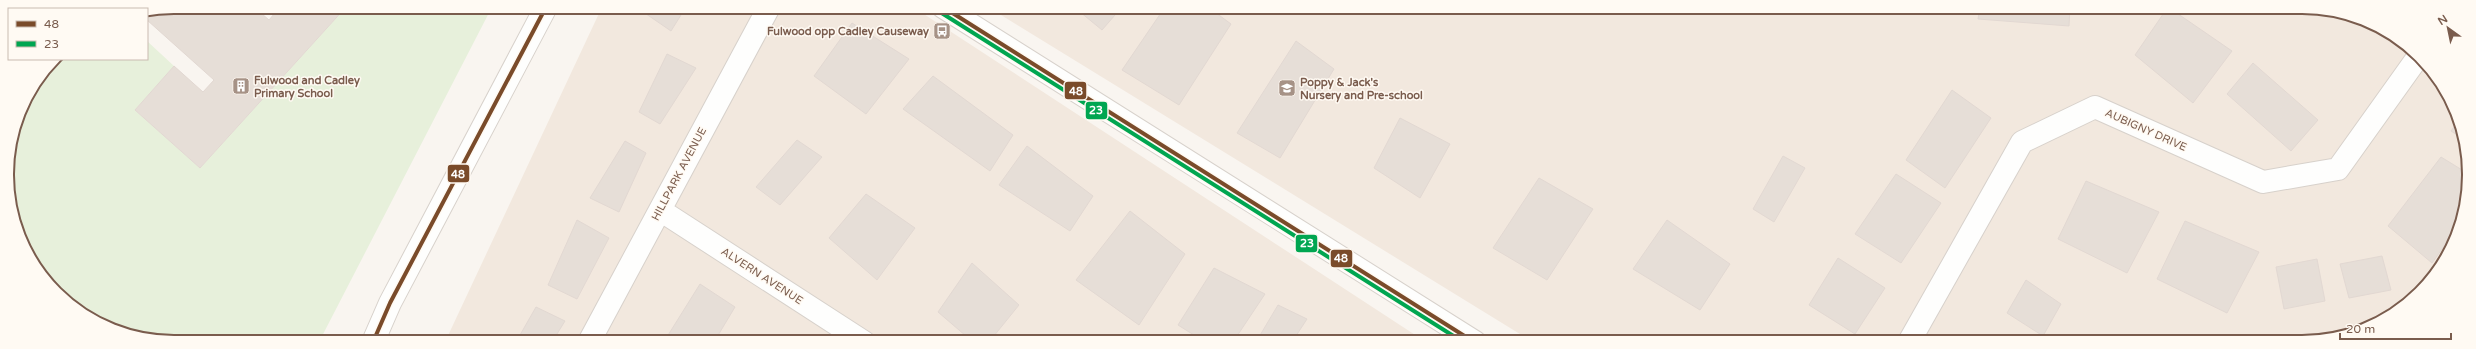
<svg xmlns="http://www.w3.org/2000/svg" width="2476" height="349" viewBox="0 0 2476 349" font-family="'Varela Round',sans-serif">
	<rect width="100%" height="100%" fill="#f9f5f0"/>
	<path fill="#f2e8de" d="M602,7H913L1426,342H445Z
		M988,7H2313L2376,24L2428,64L2460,121L2469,186L2452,248L2420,293L2375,325L2313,342H1533Z"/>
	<path fill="#e7f0db" d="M346,7H492L319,342H163L101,325L49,285L16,229L7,164L20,110L54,59H147V41L174,66L135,110L200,168Z"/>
	<path fill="#e6ded7" stroke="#e2d8d2" d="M174,7H254L269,20L280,7H346L200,168L135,110L174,66L203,92L214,80L147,20V12Z
		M636,7H686L671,31Z
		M1074,7H1122L1102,30Z
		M1165,7H1208L1231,24L1179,105L1122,70Z
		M1980,7H2070L2069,26L1978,19Z
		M2168,7L2232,51L2193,103L2135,55Z
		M852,23L909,59L866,114L814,76Z
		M1296,41L1334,69L1280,158L1237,133Z
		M667,54L696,68L660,124L639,112Z
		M2253,63L2318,120L2291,151L2227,94Z
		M933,76L1013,135L990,171L903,109Z
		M1952,90L1991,118L1945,188L1906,160Z
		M1400,118L1450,144L1420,198L1374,168Z
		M2459,120L2460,121L2462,138L2451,131Z
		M797,140L822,157L780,205L756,187Z
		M625,141L646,153L619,212L590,198Z
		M1027,146L1093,196L1070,231L999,185Z
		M1783,156L1805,168L1774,222L1753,209Z
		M2441,157L2467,173L2469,186L2457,228L2432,263L2388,226Z
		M1896,174L1941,203L1901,263L1855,234Z
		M1539,178L1593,209L1547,280L1493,248Z
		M2086,181L2159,212L2127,273L2058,239Z
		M866,194L915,228L877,280L829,238Z
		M1130,211L1185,254L1139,325L1076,280Z
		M577,220L609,238L577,299L548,285Z
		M1667,220L1730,264L1700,310L1633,269Z
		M2185,221L2259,252L2227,313L2157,279Z
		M2382,256L2391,290L2349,298L2340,264Z
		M1838,258L1885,288L1855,334L1809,305Z
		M2317,259L2325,301L2284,309L2276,267Z
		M972,263L1019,305L989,342H973L938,312Z
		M1214,268L1265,294L1233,342H1205L1178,325Z
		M2026,280L2061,304L2043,336L2007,313Z
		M700,284L735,307L714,342H666L665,340Z
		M1278,305L1307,319L1292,342H1256Z
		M536,307L565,321L552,342H516Z"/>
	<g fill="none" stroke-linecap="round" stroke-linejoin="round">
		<defs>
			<path id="minor" d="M943,7L1475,342
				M660,210L864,342
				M373,342L390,303L546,7
				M589,342L769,7
				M1909,342L2022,142L2095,107L2263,182L2338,169L2418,57"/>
		</defs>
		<use href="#minor" stroke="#d7d1cb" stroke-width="24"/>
		<use href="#minor" stroke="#fefefd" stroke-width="22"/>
		<defs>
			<path id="bus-1" d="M943,7L1474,342
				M373,342L390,303L546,7"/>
			<path id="bus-2" d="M940,12L1463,342"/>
		</defs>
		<use href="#bus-1" stroke="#fffaf3" stroke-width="7"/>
		<use href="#bus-2" stroke="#fffaf3" stroke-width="7"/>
		<use href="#bus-1" stroke="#7a4b2a" stroke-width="4"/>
		<use href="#bus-2" stroke="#00a651" stroke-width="4"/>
	</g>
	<defs>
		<symbol id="bus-square" viewBox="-11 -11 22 22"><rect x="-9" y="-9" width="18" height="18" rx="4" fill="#a69286" stroke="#fffaf3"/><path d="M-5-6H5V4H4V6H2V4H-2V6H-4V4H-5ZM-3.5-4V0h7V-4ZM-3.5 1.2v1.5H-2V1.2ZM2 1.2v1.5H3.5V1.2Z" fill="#fff"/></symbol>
		<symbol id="building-square" viewBox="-11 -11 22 22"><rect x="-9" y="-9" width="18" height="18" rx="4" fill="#a69286" stroke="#fffaf3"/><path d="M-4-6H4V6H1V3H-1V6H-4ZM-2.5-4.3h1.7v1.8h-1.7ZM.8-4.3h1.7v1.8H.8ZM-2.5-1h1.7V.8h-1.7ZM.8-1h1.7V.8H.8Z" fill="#fff"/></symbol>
		<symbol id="school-square" viewBox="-11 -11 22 22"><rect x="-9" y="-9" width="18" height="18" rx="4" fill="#a69286" stroke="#fffaf3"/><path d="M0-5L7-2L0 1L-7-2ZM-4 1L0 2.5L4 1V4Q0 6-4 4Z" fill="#fff"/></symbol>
	</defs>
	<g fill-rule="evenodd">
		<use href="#bus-square" x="932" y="21" width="20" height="20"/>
		<use href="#building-square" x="231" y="76" width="20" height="20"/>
		<use href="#school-square" x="1277" y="78" width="20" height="20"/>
	</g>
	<g text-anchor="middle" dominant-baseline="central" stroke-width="3" stroke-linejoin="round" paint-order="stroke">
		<g font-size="11" font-weight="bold" fill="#7a5c4d" stroke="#fffaf3" text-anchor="start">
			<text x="929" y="31" text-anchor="end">Fulwood opp Cadley Causeway</text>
			<text x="254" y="80">Fulwood and Cadley<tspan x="254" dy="13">Primary School</tspan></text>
			<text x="1300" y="82">Poppy &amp; Jack's<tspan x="1300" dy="13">Nursery and Pre-school</tspan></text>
		</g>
		<g font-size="11" fill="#7a5c4d" stroke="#fffaf3">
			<text transform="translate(2146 130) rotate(24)">AUBIGNY DRIVE</text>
			<text transform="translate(679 174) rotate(-62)">HILLPARK AVENUE</text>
			<text transform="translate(762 276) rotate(33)">ALVERN AVENUE</text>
		</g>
	</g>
	<path d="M0 0H2476V349H0ZM174 14H2302A160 160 0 0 1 2462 174V175A160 160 0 0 1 2302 335H174A160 160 0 0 1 14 175V174A160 160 0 0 1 174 14Z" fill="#fffaf3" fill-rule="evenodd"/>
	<path fill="none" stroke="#7a5c4d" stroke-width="2" d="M174 14H2302A160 160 0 0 1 2462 174V175A160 160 0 0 1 2302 335H174A160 160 0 0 1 14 175V174A160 160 0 0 1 174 14Z"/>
	<g stroke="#fffaf3" stroke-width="1.5">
		<rect x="1064" y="81" width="23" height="19" rx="4" fill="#7a4b2a"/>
		<rect x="1085" y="101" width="23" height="19" rx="4" fill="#00a651"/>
		<rect x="447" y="164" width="23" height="19" rx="4" fill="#7a4b2a"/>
		<rect x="1295" y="234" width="23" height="19" rx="4" fill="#00a651"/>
		<rect x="1330" y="249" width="23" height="19" rx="4" fill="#7a4b2a"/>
	</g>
	<g font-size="11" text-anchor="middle" font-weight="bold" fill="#fff">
		<text x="1076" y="95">48</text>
		<text x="1096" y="114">23</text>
		<text x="458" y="178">48</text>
		<text x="1307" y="247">23</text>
		<text x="1341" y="262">48</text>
	</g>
	<rect x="8" y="8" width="140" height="52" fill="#fffaf3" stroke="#cabbb1"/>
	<rect x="16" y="21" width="20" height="6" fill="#7a4b2a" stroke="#cabbb1"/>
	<text x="44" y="28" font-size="12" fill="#7a5c4d">48</text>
	<rect x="16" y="41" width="20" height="6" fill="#00a651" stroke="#cabbb1"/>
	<text x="44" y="48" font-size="12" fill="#7a5c4d">23</text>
	<g transform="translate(2448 28) rotate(327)" stroke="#fffaf3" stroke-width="3" paint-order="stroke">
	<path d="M0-3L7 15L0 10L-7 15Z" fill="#7a5c4d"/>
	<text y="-6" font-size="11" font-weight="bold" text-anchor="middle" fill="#7a5c4d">N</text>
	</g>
	<path d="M2340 333v6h111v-6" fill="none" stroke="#7a5c4d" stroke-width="2"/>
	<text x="2346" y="333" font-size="12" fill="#7a5c4d" stroke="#fffaf3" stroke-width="3" paint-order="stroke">20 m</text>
</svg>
